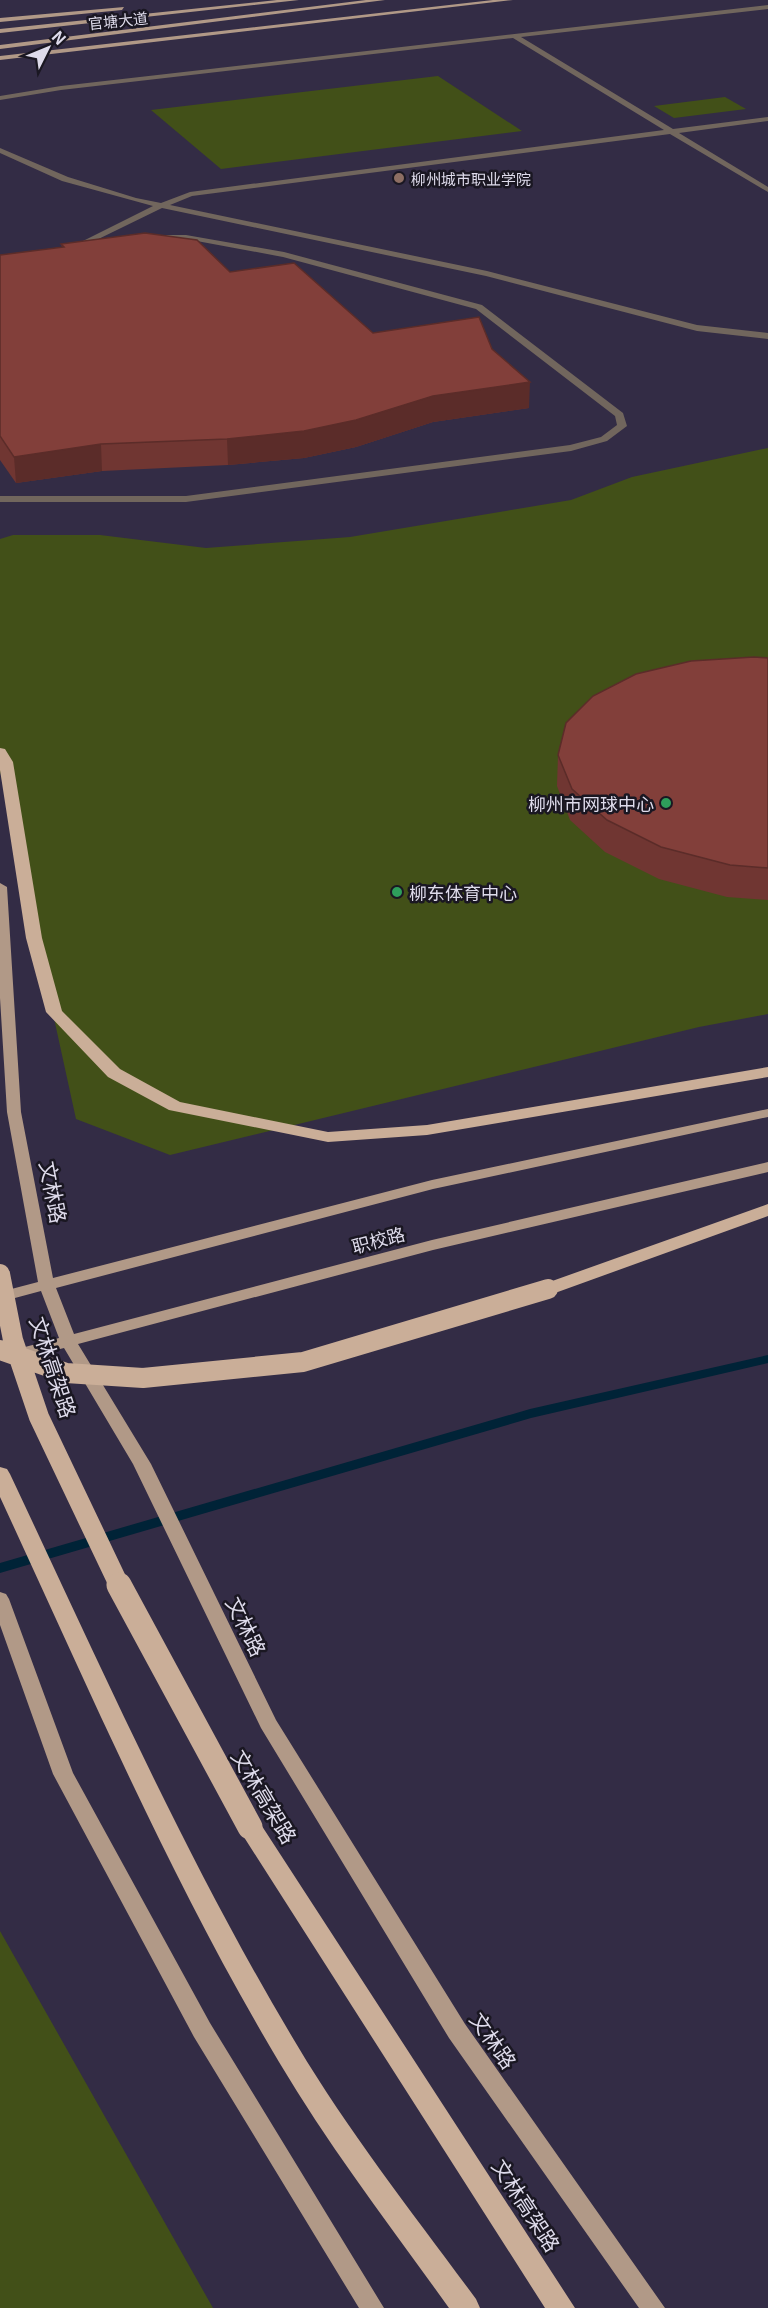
<svg xmlns="http://www.w3.org/2000/svg" width="768" height="2308" viewBox="0 0 768 2308" font-family="Georgia,'Noto Sans SC',serif">
	<rect width="100%" height="100%" fill="#332c45"/>
	<path fill="#425018" d="M438,76L522,131L221,169L151,110Z
		M725,97L746,109L674,118L654,106Z
		M768,448V1014L699,1027L170,1155L76,1119L0,771V539L13,535H100L206,548L350,537L571,500L632,477Z
		M0,1931L213,2308H0Z"/>
	<g fill="none" stroke-linecap="round" stroke-linejoin="round">
		<path fill="#002337" fill-rule="evenodd" d="M768,1355V1363L531,1418L0,1573V1563L530,1409Z"/>
		<path fill="#71665d" fill-rule="evenodd" d="M768,5V9L521,37L673,129L768,117V121L679,133L768,187V192L670,134L192,196L170,205L487,271L697,325L768,333V339L697,331L486,276L162,208L80,248L76,246L77,244L153,206L62,181L0,153V148L68,177L136,198L161,203L190,192L664,130L513,38L61,90L0,100V96L61,86Z
			M155,235H186L284,252L482,305L623,413L627,426L607,441L571,451L186,502H0V496H186L570,445L601,437L617,425L615,416L476,309L283,257L186,239H152V235Z"/>
		<path fill="#b19987" fill-rule="evenodd" d="M277,0H299L0,33V29Z
			M366,0H385L0,49V45Z
			M493,0H513L0,60V56Z
			M124,7L122,10L0,22V18Z
			M0,883L7,887L21,1112L53,1278L432,1180L768,1109V1117L433,1189L56,1288L74,1334L432,1240L768,1162V1172L433,1250L78,1344L151,1464L276,1720L465,2024L665,2308H639L449,2038L261,1728L133,1464L64,1348L12,1361L6,1360L4,1356L6,1352L59,1338L41,1291L0,1302V1292L38,1282L7,1112L0,998Z
			M0,1592L6,1594L9,1599L73,1773L210,2023L384,2308H359L194,2037L53,1774L0,1625Z"/>
		<path fill="#caae98" fill-rule="evenodd" d="M0,748L5,749L13,762L42,938L62,1011L120,1069L180,1102L328,1132L427,1125L768,1067V1077L427,1135L328,1142L169,1110L108,1077L46,1012L26,938L0,770Z
			M768,1204V1216L555,1293H541L538,1289L541,1285Z
			M0,1467L7,1469L10,1474C101,1667 187,1862 297,2045C350,2134 415,2216 476,2299L480,2308H449C391,2227 330,2148 279,2062C171,1881 88,1687 0,1497Z
			M250,1817L258,1820L575,2308H545L242,1834L238,1827L242,1820Z"/>
		<path stroke="#caae98" stroke-width="20" d="M0,1274L13,1340L39,1417L120,1587
			M0,1350L66,1373L143,1378L303,1362L548,1289"/>
		<path stroke="#caae98" stroke-width="25" d="M119,1585L250,1827"/>
	</g>
	<path fill="#703632" d="M61,244L230,272L373,333L492,349L529,408L433,422L356,447L304,458L228,465L102,471L16,483L0,460V255L62,247Z
		M768,658V900L727,897L659,879L605,852L570,820L557,786L558,755Z"/>
	<path fill="#5b2c29" d="M530,382L529,408L433,422L356,447L304,458L228,465L227,439L433,396Z
		M101,444L102,471L16,483L14,457Z"/>
	<path fill="#823f3a" stroke="#5b2c29" stroke-width="1.5" d="M145,233L197,240L230,272L294,263L373,333L479,317L492,349L530,382L433,396L356,420L304,431L227,439L101,444L14,457L0,436V255L64,247L61,244Z
		M754,657L768,658V868L730,865L661,847L607,820L572,789L558,755L566,723L593,696L636,674L691,661Z"/>
	<circle fill="#8d6e63" stroke="#1a1722" stroke-width="2" cx="399" cy="178" r="6"/>
	<g fill="#2e9e5b" stroke="#1a1722" stroke-width="2">
		<circle cx="666" cy="803" r="6"/>
		<circle cx="397" cy="892" r="6"/>
	</g>
	<g text-anchor="middle" dominant-baseline="central" stroke-width="5" stroke-linejoin="round" paint-order="stroke">
		<g font-size="15" fill="#dedbeb" stroke="#1a1722">
			<text transform="translate(118 20) rotate(-6)">官塘大道</text>
		</g>
		<g font-size="15" fill="#dedbeb" stroke="#1a1722" text-anchor="start">
			<text x="411" y="178">柳州城市职业学院</text>
		</g>
		<g font-size="18" fill="#dedbeb" stroke="#1a1722" text-anchor="end">
			<text x="654" y="803">柳州市网球中心</text>
			<text x="409" y="892" text-anchor="start">柳东体育中心</text>
		</g>
		<g font-size="18" fill="#dedbeb" stroke="#1a1722">
			<text transform="translate(378 1239) rotate(-15)">职校路</text>
		</g>
		<g font-size="21" fill="#dedbeb" stroke="#1a1722">
			<text transform="translate(54 1192) rotate(79)">文林路</text>
			<text transform="translate(54 1367) rotate(72)">文林高架路</text>
			<text transform="translate(247 1626) rotate(64)">文林路</text>
			<text transform="translate(265 1796) rotate(59)">文林高架路</text>
			<text transform="translate(494 2040) rotate(55)">文林路</text>
			<text transform="translate(527 2205) rotate(57)">文林高架路</text>
		</g>
	</g>
	<g transform="translate(48 48) rotate(47)" stroke="#1a1722" stroke-width="4.5" paint-order="stroke">
	<path d="M0-4.5L10 22L0 15L-10 22Z" fill="#dedbeb"/>
	<text y="-9" font-size="16" font-weight="bold" text-anchor="middle" fill="#dedbeb">N</text>
	</g>
</svg>
